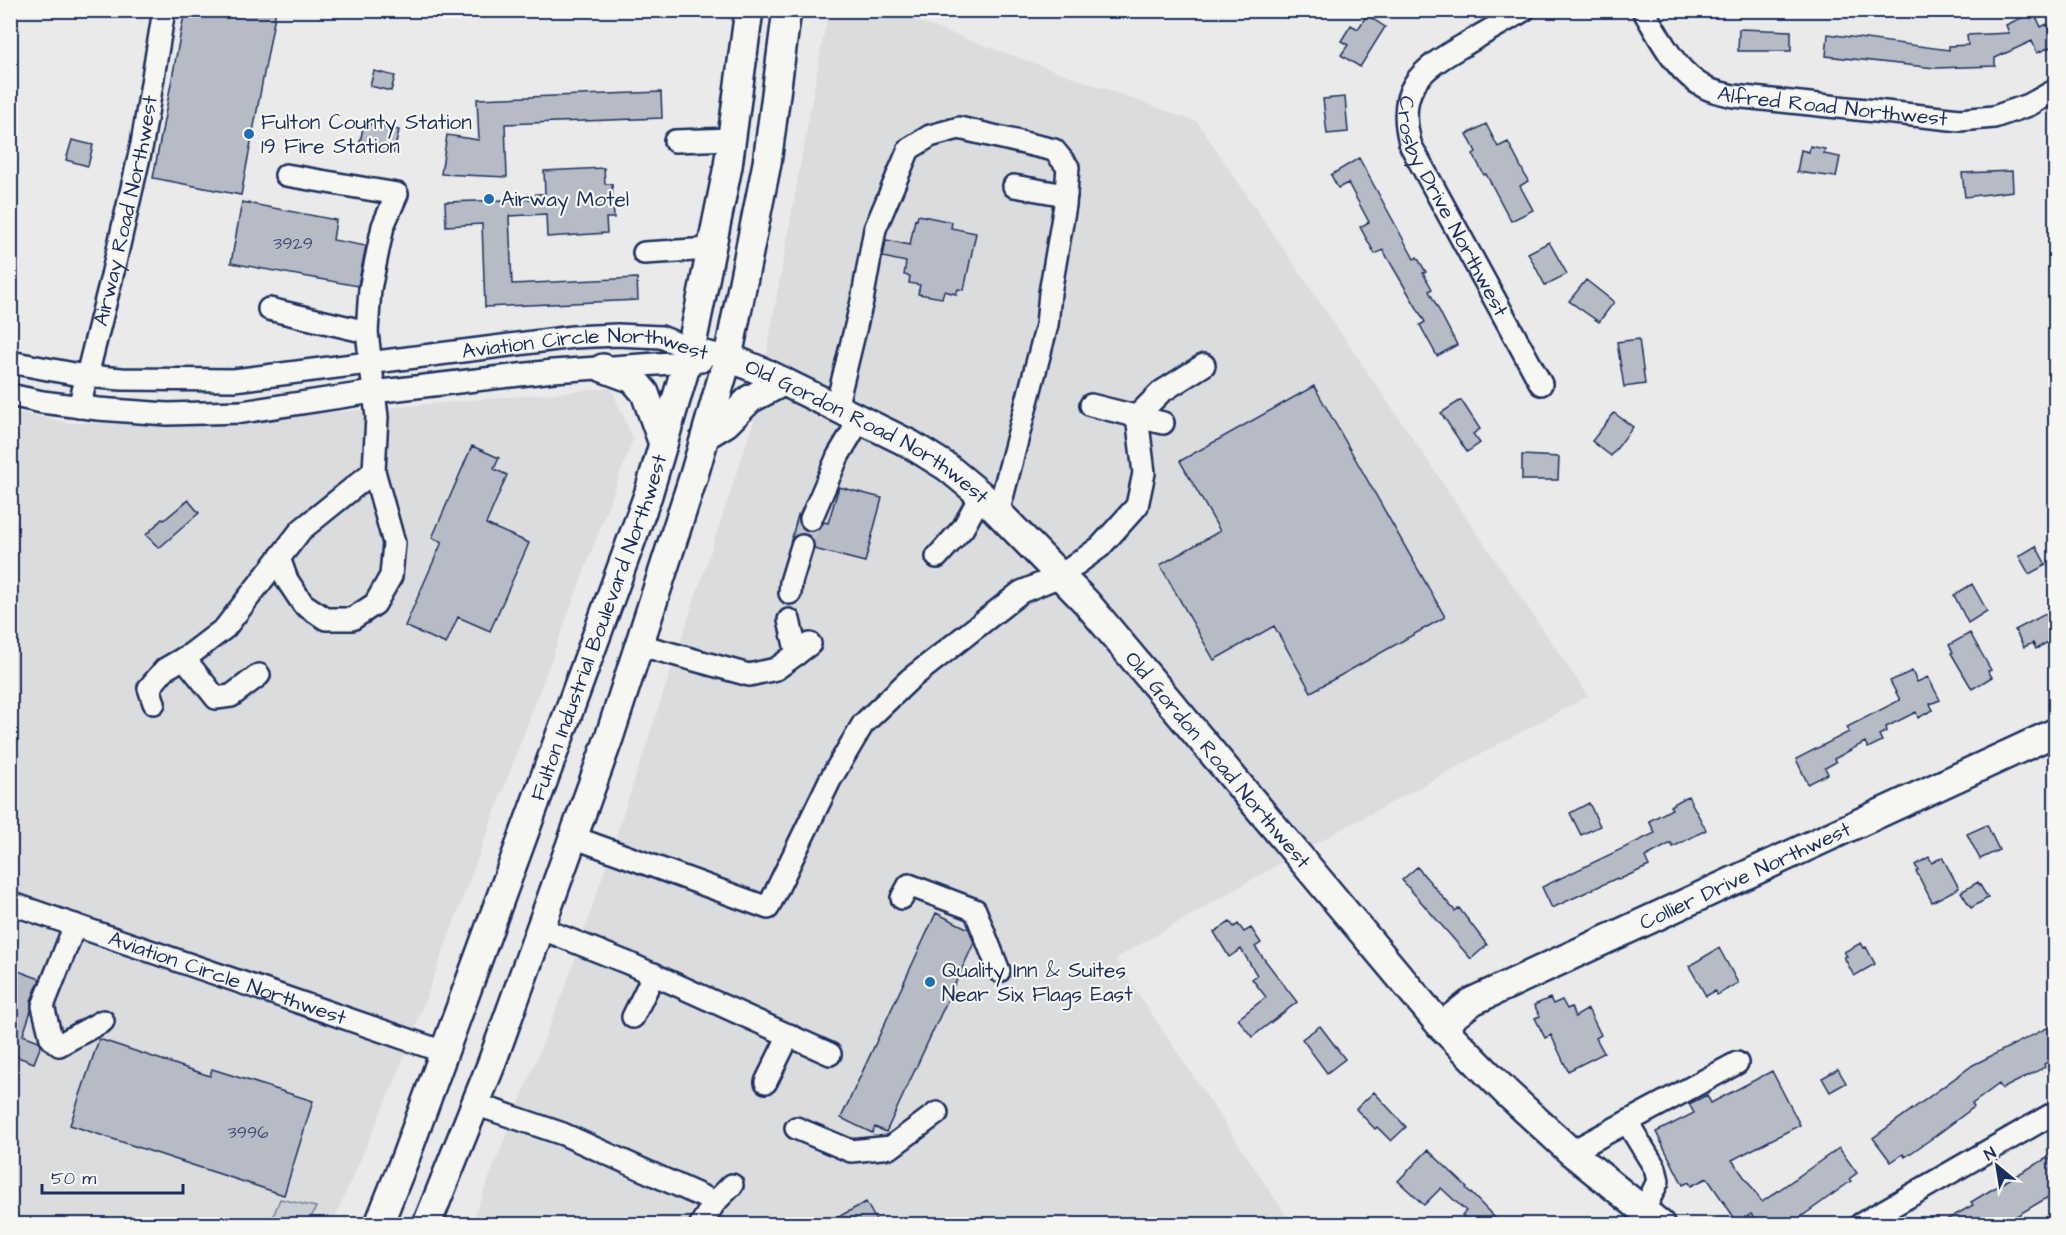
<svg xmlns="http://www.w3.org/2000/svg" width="2066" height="1235" viewBox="0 0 2066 1235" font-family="'Architects Daughter',sans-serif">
	<rect width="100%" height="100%" fill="#e9eae9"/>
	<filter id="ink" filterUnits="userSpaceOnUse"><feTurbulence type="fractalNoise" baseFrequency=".0167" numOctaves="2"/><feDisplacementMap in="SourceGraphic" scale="12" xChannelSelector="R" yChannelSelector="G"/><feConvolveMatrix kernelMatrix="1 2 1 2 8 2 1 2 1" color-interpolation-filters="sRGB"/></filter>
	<g filter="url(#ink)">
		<path fill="#dadcde" d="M828,11H889L1197,122L1588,696L1298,853L1115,959L1292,1224H471L569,977L755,418Z
			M611,388L633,439L397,1076L332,1224H11L10,411L70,423L189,425Z"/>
		<path fill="#caced5" stroke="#727e9a" stroke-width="1.5" d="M280,1199L316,1207L308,1224H270Z"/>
		<path fill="#b6bbc6" stroke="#1b2f5e" stroke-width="1.5" d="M185,10H276L241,195L153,178Z
			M2034,12L2041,27L2047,24L2055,45L2037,53L2032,41L1995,58V66L1935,68L1826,56L1828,34L1949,50V46L1968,45L1967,35L2009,33L2006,25Z
			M1367,15L1385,27L1360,67L1341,55L1348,45L1341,41L1351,25L1358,29Z
			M1739,29L1791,31V51H1738Z
			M374,71L395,76L391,91L370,86Z
			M661,92L662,118L505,124L507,177L441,174L447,135L479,140L477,99Z
			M1345,97L1348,132L1327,134L1323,99Z
			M364,123L399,130L394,153L359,147Z
			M1486,124L1498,147L1508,142L1528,181L1520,186L1533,210L1511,221L1486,174L1484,175L1473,154L1476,152L1467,134Z
			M72,140L93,145L88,166L66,160Z
			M1810,146L1825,149L1824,154L1840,157L1836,177L1797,172L1801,150L1809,152Z
			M1359,158L1414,259L1417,257L1426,272L1423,273L1432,289L1429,291L1457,345L1437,356L1420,325L1425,322L1383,250L1375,254L1360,227L1369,222L1348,183L1338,188L1331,175Z
			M604,168L605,184H612L614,218H606L607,233L547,237L546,214L509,216L512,284L637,278L638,300L485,307L482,224L446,226L445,202L536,199V194H545L544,171Z
			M2012,171L2013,191L1965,197L1962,173Z
			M242,202L336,220L333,240L366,246L358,286L231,263Z
			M918,215L952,222L951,228L976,233L964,290L958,289L956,294L944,291L942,298L918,294L920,285L909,283L910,276L904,275L906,262L883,257L886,240L910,245L915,219L917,220Z
			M1549,242L1567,274L1545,285L1528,253Z
			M1586,280L1614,302L1599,322L1569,301Z
			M1639,339L1645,384L1624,387L1617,342Z
			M1314,386L1445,617L1311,692L1274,626L1214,660L1160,565L1220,531L1180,461Z
			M1461,400L1480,429L1473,434L1480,443L1467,452L1441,413Z
			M1614,413L1633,427L1611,456L1592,441Z
			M472,446L499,458L494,469L507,475L486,524L529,543L490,631L458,617L446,644L405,626L442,542L432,538Z
			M1522,455L1559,457L1558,480H1522Z
			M839,487L882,498L865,562L814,549L812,538L806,534H799L791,540L798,515L801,526L807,531L818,530L824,522L828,523Z
			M188,500L199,513L159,548L146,535L162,519L164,520Z
			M2036,546L2046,565L2029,574L2019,556Z
			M1972,584L1987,611L1968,623L1954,595Z
			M2055,609V638L2036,649L2033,643L2024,647L2015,630Z
			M1970,633L1991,670L1988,671L1992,677L1972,689L1951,653L1953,652L1949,645Z
			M1912,671L1917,682L1928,677L1940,700L1930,704L1933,710L1918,718L1916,712L1886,727L1887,731L1879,735L1882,741L1868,748L1865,742L1834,759L1836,762L1825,768L1828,774L1808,784L1796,759L1849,732L1847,727L1900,700L1890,681Z
			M1688,796L1706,830L1673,847L1671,843L1645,857L1649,866L1618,880L1617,878L1552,908L1542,887L1655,833L1649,821L1672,809L1670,806Z
			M1589,803L1600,826L1581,835L1570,813Z
			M1987,825L1999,850L1980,859L1967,834Z
			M1929,857L1932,863L1942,857L1959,888L1932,902L1916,871L1918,870L1915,865Z
			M1417,867L1455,911L1459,908L1487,945L1471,959L1402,880Z
			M1978,882L1988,898L1971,908L1961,892Z
			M936,913L969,929L974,943L886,1132L875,1127L872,1133L841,1118Z
			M1230,922L1234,927L1238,924L1244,932L1251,928L1261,943L1255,947L1297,1002L1252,1037L1238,1019L1266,997L1252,979L1257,975L1241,949L1229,957L1214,932Z
			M1861,943L1864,948L1866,947L1875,964L1854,976L1844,957L1847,956L1844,952Z
			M1719,948L1738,983L1717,995L1715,991L1706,996L1689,966Z
			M10,968L40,979L31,1001V1011L23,1035L39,1041L41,1045L34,1063L15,1056L12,1063L10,1062Z
			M1550,998L1553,1004L1562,1000L1567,1009L1571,1007L1575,1017L1588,1009L1601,1035L1596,1038L1604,1053L1568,1071L1551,1035L1545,1038L1535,1018L1540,1016L1534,1005Z
			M2055,1024V1058L2044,1064L2045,1067L2002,1089L1999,1084L1972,1104L1974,1107L1934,1137L1905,1157L1903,1154L1891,1162L1873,1138L1973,1065Z
			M1320,1026L1345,1059L1327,1073L1302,1039Z
			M99,1039L210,1076L212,1069L313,1101L284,1195L70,1125Z
			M1838,1069L1846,1083L1830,1092L1822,1078Z
			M1772,1071L1800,1125L1732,1160L1762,1202L1839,1148L1857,1173L1849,1179L1851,1181L1791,1224H1759L1751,1214L1738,1223L1707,1178L1691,1186L1689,1182L1683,1185L1656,1132L1694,1113L1689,1104L1707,1095L1711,1103Z
			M1374,1092L1406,1127L1391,1141L1377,1127L1375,1129L1356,1109Z
			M1428,1150L1467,1187L1466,1188L1501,1224H1471L1462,1215L1466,1211L1441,1188L1424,1205L1398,1181Z
			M2055,1156V1193L2003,1224H1939L1973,1205L1971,1202L2001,1184L2047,1158L2048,1160Z
			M866,1202L878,1224H825Z"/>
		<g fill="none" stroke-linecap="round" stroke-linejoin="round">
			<path stroke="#c0c5cd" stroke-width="21" stroke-dasharray="21 10" stroke-linecap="butt" d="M802,546L811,519"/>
			<defs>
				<g id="minor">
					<path id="s1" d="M1524,10C1504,22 1484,33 1464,45C1418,71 1395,90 1411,146L1541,384"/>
					<path id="s2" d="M1643,10C1661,39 1675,72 1706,88C1714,92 1725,94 1734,96L1960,120L1994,117L2029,105L2056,90"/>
					<path d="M675,141L732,139"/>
					<path d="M1014,186L1066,195"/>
					<path d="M644,253L711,249"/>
					<path d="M269,309L367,332"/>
					<path id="s3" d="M10,362L85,376L122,379L234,380L573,337L617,335L661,337L691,349L728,357"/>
					<path d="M10,395L42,402L98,409L167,414L242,412L373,392L553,371L701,361"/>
					<path d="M1091,405L1163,423"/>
					<path id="s4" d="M79,407L111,280L142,144L164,10"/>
					<path d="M836,408L862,301L875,229L909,149L930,136L959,128L1054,150L1068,167L1065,205L1050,293L1047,325L998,513"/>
					<path d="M811,519L838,456L860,419"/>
					<path d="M937,557L963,528L981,495"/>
					<path d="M279,558L287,580L303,604L326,619H352L375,604L391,576L394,543L374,471L377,417L367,332L370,289L383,226L397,194L286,175"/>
					<path d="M790,593L791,582L802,546"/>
					<path d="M789,620L797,654"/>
					<path d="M640,645L749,675L776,669L810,644"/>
					<path d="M184,658L216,698L231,696L259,675"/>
					<path d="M154,703L149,688L165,669L191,654L225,628L301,530L374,471"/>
					<path d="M573,837L768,908L830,780L863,724L910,679L1021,592L1060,576L1100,547L1137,506L1144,473L1137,416L1161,392L1204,365"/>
					<path d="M902,898L909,885L975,910L999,971"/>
					<path id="s5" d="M10,903L444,1052"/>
					<path d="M75,925L43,1006L51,1038L59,1045L103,1021"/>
					<path d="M540,928L628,963L830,1054"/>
					<path d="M633,1017L654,974"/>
					<path d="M766,1082L789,1035"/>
					<path d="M475,1104L563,1134L715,1202"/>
					<path d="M1627,1122L1655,1168L1658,1181L1643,1212"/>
					<path d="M796,1128L851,1151L891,1147L937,1113"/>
					<path d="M1571,1152L1737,1063"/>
					<path d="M701,1224L715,1202L732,1185"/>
					<path d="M1861,1224L2056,1112"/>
				</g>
				<g id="major">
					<path id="s6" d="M728,357L768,374L910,444L947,467L981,495L1086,602L1441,1026L1507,1093L1571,1152L1660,1224"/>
					<path d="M603,368L633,379L645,393L663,444"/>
					<path d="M706,435L726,423L750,399L783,382"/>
					<path id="s7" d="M1441,1026L1473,1001L2056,732"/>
					<path id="s8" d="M379,1224L406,1156L648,495L691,349L728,166L749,10"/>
					<path d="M427,1224L491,1065L609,738L694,475L728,357L767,163L787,10"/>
				</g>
			</defs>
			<use href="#minor" stroke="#1b2f5e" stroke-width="26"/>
			<use href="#major" stroke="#1b2f5e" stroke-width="32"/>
			<use href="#minor" stroke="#f6f6f2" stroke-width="21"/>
			<use href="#major" stroke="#f6f6f2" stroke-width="27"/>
		</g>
	</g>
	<g fill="#1f6fb2" stroke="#f6f6f2" stroke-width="2">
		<circle cx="249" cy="134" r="6"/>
		<circle cx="489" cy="199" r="6"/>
		<circle cx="930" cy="982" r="6"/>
	</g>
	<g text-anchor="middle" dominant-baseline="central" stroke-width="4.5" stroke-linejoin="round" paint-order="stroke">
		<g font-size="18" fill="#425278">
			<text x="293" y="243">3929</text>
			<text x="248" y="1132">3996</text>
		</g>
		<g font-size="21" fill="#1b2f5e" stroke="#f6f6f2">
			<text stroke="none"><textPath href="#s2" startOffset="230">Alfred Road Northwest</textPath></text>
			<text stroke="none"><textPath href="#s1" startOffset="268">Crosby Drive Northwest</textPath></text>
			<text stroke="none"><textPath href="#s4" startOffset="202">Airway Road Northwest</textPath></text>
			<text stroke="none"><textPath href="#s3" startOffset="580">Aviation Circle Northwest</textPath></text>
			<text stroke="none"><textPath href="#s6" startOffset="158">Old Gordon Road Northwest</textPath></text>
			<text stroke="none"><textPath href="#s8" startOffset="636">Fulton Industrial Boulevard Northwest</textPath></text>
			<text stroke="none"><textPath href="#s6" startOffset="645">Old Gordon Road Northwest</textPath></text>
			<text stroke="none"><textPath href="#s7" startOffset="340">Collier Drive Northwest</textPath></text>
			<text stroke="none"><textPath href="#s5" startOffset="230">Aviation Circle Northwest</textPath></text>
		</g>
		<g font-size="21" fill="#1b2f5e" stroke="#f6f6f2" text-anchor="start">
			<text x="261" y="122">Fulton County Station<tspan x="261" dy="24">19 Fire Station</tspan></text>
			<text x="501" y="199">Airway Motel</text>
			<text x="942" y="970">Quality Inn &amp; Suites<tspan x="942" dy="24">Near Six Flags East</tspan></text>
		</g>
	</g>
	<rect width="2066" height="1235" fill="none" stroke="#f6f6f2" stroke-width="36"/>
	<rect x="18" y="18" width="2030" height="1199" fill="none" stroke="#1b2f5e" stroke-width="2" filter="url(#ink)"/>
	<g transform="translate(1997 1166) rotate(330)" stroke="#f6f6f2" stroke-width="4.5" paint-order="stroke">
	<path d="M0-4.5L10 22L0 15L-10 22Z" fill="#1b2f5e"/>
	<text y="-9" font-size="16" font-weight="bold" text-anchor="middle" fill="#1b2f5e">N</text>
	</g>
	<path d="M42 1184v9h141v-9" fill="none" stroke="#1b2f5e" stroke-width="3"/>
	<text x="51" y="1184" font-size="18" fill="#1b2f5e" stroke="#f6f6f2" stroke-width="4.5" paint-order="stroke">50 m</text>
</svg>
